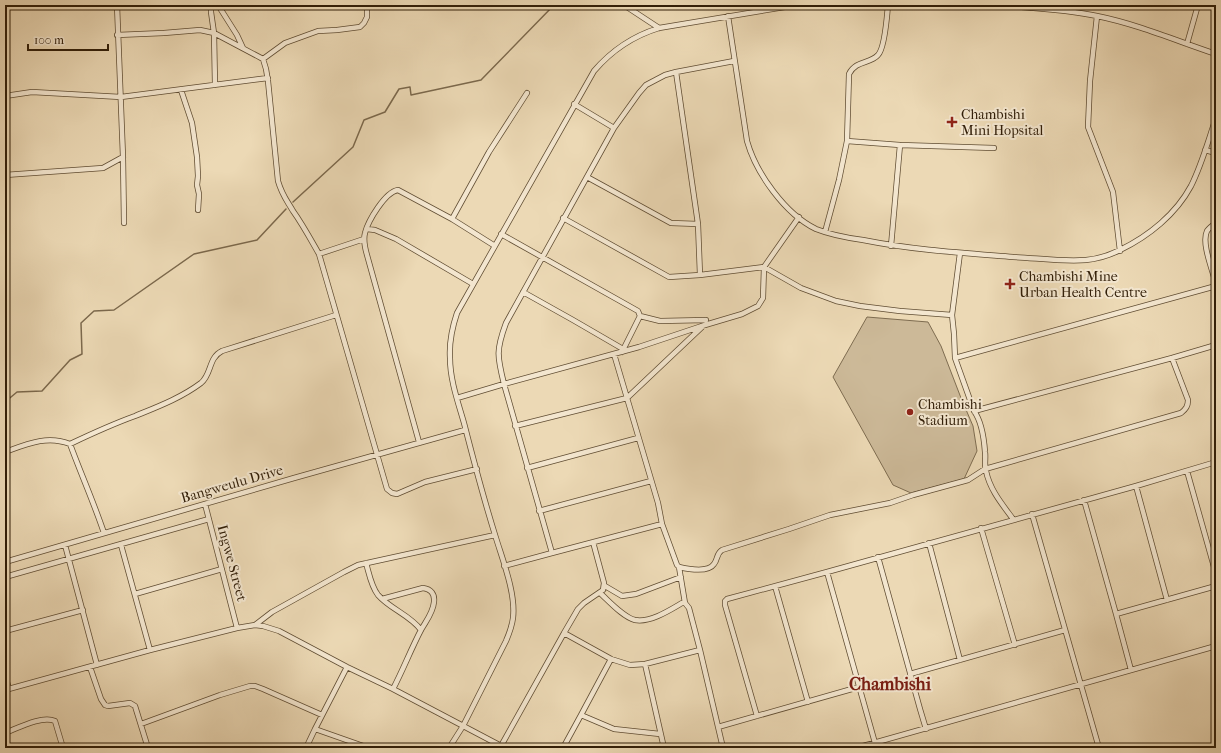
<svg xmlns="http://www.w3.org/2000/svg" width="1221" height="753" viewBox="0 0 1221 753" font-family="'IM FELL French Canon',serif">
	<rect width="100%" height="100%" fill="#ecd9b5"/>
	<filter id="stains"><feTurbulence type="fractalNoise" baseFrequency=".005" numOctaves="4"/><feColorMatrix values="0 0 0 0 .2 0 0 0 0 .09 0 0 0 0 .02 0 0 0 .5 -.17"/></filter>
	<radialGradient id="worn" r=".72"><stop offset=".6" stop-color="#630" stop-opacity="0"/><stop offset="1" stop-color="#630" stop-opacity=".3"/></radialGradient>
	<path fill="#ccb998" stroke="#7e6c50" d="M867,317L928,322L941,346L961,398L973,426L977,451L964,479L911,493L893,485L833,377Z"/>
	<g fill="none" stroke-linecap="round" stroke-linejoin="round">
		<path stroke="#7b684c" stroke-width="1.5" d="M293,202L353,147L364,120L385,112L399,89L410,87L411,95L481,80L554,5
			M5,402L17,392L42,391L70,360L82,354L81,323L94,311L114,310L194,254L257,240L286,209"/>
		<defs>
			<path id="street" d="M117,5L123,157L124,223
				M211,5V12L214,33L215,85
				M218,5L237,35L243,48
				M624,5L659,28
				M996,5C1030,8 1064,9 1097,16C1137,24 1177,41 1216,54
				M728,16L747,141C756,173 785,214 816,229C831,235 848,238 863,240C913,250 963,253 1013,257C1036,258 1063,262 1086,260C1097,259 1110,255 1120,250C1149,236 1176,214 1191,186C1202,164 1208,141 1216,118
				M1097,16L1090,81L1088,127L1113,192L1120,251
				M117,35L164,33L200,30L214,33L263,59L266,69L268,81L278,181C282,195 286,199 293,211C303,225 311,240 319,254
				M1187,44L1198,5
				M263,59L285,43L318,31L337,30L360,27L364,23L367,17V5
				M676,72L698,224L700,275
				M181,90L192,123L197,157L198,176L197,185L199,194L198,210
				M5,96L32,92L121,97L268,78
				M574,104L614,128
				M847,141L900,145L994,148
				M1205,150L1216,153
				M5,175L103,168L123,157
				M587,177L671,223L698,224
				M563,218L669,277L700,275L764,267L801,288L836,301L860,306L900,311L952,315
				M452,219L489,152L527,93
				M1216,223C1213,225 1209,228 1207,231C1201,243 1213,271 1216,284
				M367,229L375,230L396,239L473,284
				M825,232L839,180L847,141L849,74C856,60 870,64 878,55C885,48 887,16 888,5
				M501,234L638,311L640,316
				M364,239L319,254L387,489L392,493L397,494L425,482L477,469
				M891,246L900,145
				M960,253L952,315L954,334L955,358L974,411C982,422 984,438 985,452C986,458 984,465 986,471C990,490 1002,504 1013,519
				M523,292L573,320L623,349
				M640,316L660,321L706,320
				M622,352L640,316
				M955,358L1216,286
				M457,398L504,384L639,347L705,325L742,314L758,306L763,298L764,267L799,217
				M974,411L1172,358L1216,345
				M515,426L627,398L702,327
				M419,442L367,255C365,248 363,240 365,233C368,221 385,192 398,190L452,219L495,246
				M70,444C81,474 94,503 104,533
				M5,452C27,444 47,435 70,444C91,434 113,424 135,416C157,407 181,398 201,383C212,374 208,358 222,351L336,315
				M527,468L638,438
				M1187,471L1216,574
				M1136,486L1167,600
				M1084,500L1116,614L1216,586
				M205,504L237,628
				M539,511L651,481
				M1032,514L1099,748
				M662,524L677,565L679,567C688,569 708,573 714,564C718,559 716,554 722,550L789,529L830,515L890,503L913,495L968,480L985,469L1181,413C1186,409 1188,406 1188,400L1172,358
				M981,528L1015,645
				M929,543L960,660
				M65,545L97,665
				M121,545L150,650
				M552,553L662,524L658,503L614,354
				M878,557L920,709L926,729
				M5,562L294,478L465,430
				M366,563C369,573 371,586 378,595C390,609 410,615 421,630
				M504,566L552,553L504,384C497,356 496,350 506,323L614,128L639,93L646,85L665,75L676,72L734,61
				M679,567L685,603L689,608L700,650
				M5,577L209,519
				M605,586L622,596L636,594L681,577
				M775,586L808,702
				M600,593C609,601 623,617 635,620C650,623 670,610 682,603H685
				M135,594L222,569
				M382,599L423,588C431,589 435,594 434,602C433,613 426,621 421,630C411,649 403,670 393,689
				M1116,614L1131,670
				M255,625L272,612L344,572L358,565L495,535
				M5,631L83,610
				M564,633L578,609L584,603L603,590L604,583L593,542
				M645,664L664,748
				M90,667L101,699L105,705L108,706L130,703L135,706L148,748
				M910,674L1065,630
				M5,675L9,689
				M5,690L150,650L237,628L255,625L263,626L279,631L347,667L393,689L505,748
				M581,715L611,659
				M757,716L725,605V601L727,599L827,572
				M141,724L220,695L250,686H255L263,689L322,715
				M718,727L859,687
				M315,729L347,667
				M5,733C18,728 42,715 55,721L63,748
				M875,743L827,572L1136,486L1216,462
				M501,746L564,633L611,659L630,665L645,664L700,650L723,748
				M306,748L315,729L369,748
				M449,748L463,726L506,641C509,634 512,626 513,618C516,594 503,561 496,538C484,500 474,462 464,423C458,402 450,380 450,358C449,342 452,328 457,313L594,71C612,50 633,36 659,28L797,5
				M563,748L581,715L614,729L660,734
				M856,748L1216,646"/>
		</defs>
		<use href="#street" stroke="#604d33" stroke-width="6"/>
		<use href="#street" stroke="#f3e6cf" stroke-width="4.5"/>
	</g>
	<g fill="#8f2418" stroke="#f3e6cf" stroke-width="1.5">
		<path d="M950 116h4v4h4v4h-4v4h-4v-4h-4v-4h4z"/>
		<path d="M1008 278h4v4h4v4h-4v4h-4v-4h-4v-4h4z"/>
		<circle cx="910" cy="412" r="4"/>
	</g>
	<g text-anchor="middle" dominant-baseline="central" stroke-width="4" stroke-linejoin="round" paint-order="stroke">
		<g font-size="14" fill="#311e08" stroke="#f3e6cf" text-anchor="start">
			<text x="961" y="114">Chambishi<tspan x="961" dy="16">Mini Hopsital</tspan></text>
			<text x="1019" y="276">Chambishi Mine<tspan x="1019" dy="16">Urban Health Centre</tspan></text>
			<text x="918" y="404">Chambishi<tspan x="918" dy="16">Stadium</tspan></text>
		</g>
		<g font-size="14" fill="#311e08" stroke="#f3e6cf">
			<text transform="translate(232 484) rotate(-16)">Bangweulu Drive</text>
			<text transform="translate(232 563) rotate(75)">Ingwe Street</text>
		</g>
		<g font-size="18" font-weight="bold" fill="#7a1f14" stroke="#f3e6cf">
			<text x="890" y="684">Chambishi</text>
		</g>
	</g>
	<rect width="1221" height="753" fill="none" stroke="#ecd9b5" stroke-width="20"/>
	<rect x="6" y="6" width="1209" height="741" fill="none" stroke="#311e08" stroke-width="2"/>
	<rect x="10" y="10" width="1201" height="733" fill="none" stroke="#311e08"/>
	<path d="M28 44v6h80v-6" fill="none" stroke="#311e08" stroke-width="2"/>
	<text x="34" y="44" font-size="12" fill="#311e08" stroke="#f3e6cf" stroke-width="3" paint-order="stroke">100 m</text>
	<rect width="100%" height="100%" filter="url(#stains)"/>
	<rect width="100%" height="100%" fill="url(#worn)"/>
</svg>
